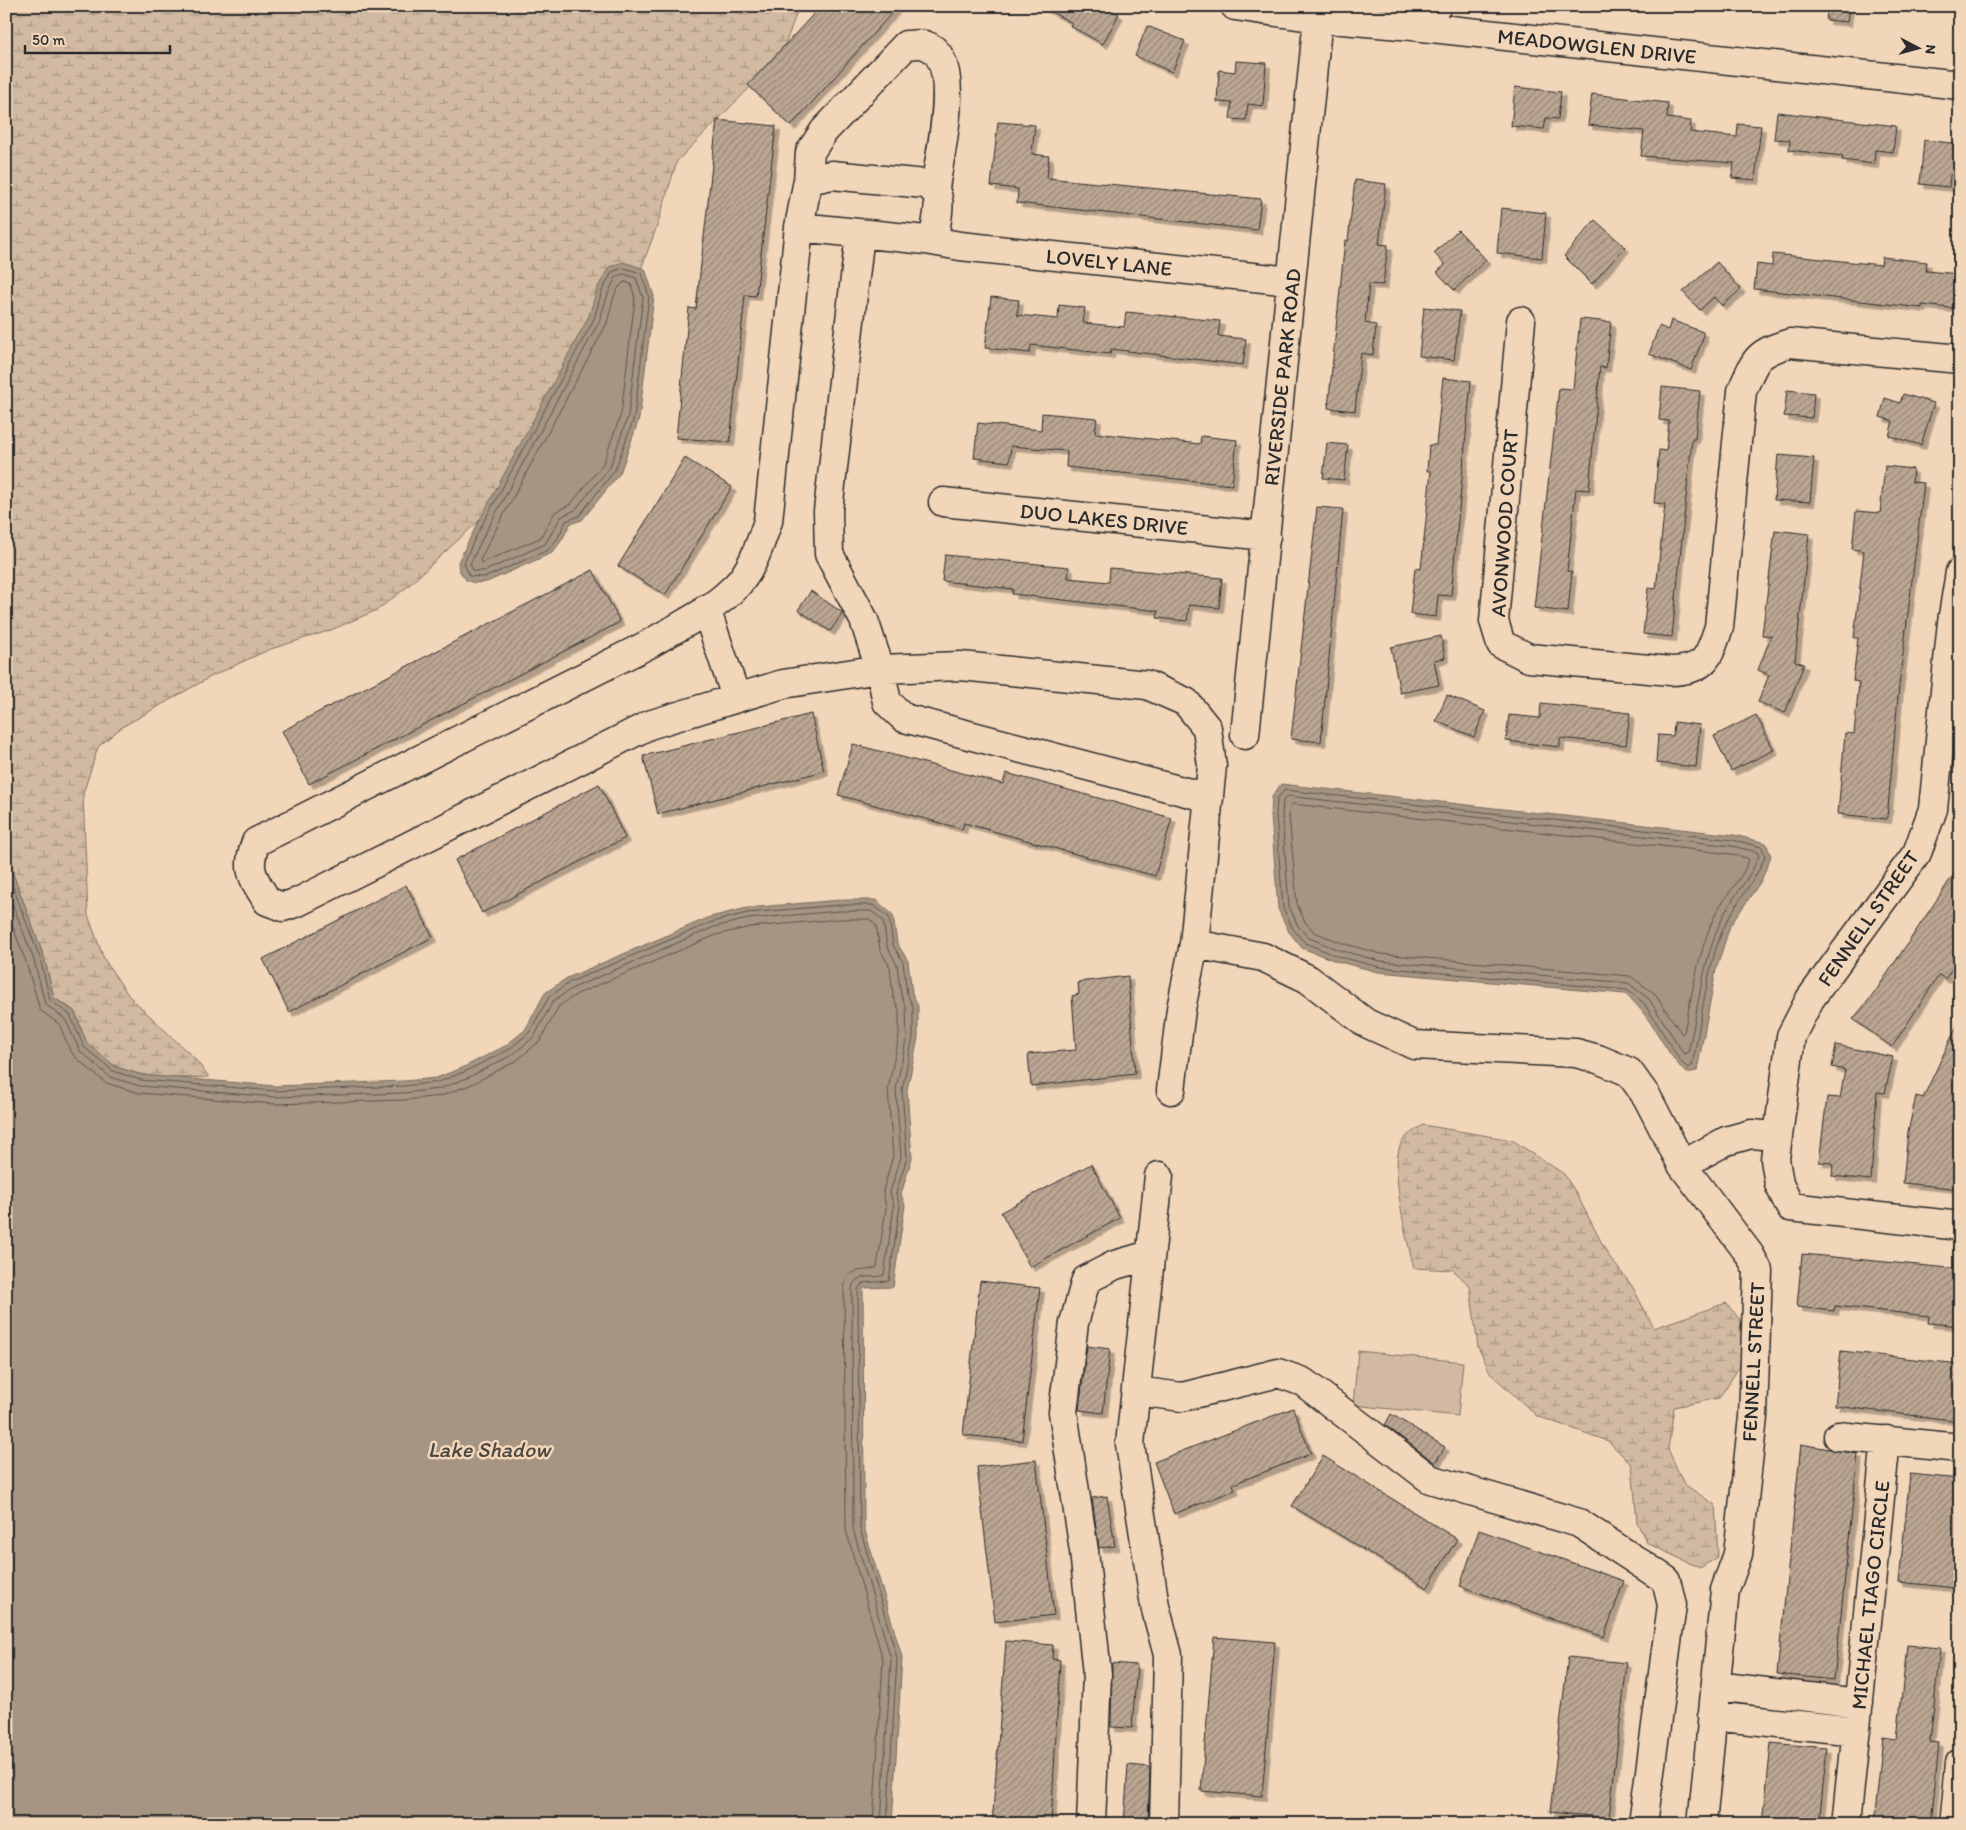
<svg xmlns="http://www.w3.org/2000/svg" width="1966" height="1830" viewBox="0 0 1966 1830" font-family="Itim,sans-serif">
	<defs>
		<pattern id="wetland-marsh" width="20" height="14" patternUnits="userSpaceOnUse" patternTransform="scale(1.25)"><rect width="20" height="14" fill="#d1baa1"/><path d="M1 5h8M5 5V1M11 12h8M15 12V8" fill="none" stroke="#aa9783"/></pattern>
		<pattern id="building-hatch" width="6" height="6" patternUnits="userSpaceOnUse" patternTransform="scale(1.25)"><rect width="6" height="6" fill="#bba692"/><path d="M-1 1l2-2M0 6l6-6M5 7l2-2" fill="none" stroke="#988777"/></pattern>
		<filter id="shadow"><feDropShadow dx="4.5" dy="4.5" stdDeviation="0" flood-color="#0004"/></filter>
	</defs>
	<rect width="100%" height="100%" fill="#f2d6b9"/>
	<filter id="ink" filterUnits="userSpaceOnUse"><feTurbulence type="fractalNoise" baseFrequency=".02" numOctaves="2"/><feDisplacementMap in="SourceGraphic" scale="10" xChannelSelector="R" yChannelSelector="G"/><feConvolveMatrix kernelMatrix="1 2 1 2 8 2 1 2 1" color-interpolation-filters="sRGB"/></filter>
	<g filter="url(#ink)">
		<path fill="url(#wetland-marsh)" stroke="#7e7266" d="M6,6H799L781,56L677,161L657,226L632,293L485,515L406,588L377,610L331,630L268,650L212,676L122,727L98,747L83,794L88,915L104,959L129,996L195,1059L209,1077C167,1079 116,1080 87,1043C80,1034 81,1019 74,1011C69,1006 60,1002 54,998L44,957L6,855Z
			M1423,1125L1512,1140L1564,1174L1576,1193L1608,1255L1632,1286L1654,1328L1726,1303L1742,1322L1740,1366L1719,1398L1674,1407L1668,1449L1684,1484L1715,1505L1718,1557L1700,1568L1647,1543L1637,1522L1632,1465L1608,1441L1537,1416L1491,1374L1478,1347L1470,1286L1453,1270L1414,1268C1407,1242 1388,1164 1402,1142C1407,1134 1416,1130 1423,1125Z"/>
		<path fill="#d1baa1" stroke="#7e7266" d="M1358,1351L1463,1362L1458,1416L1353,1405Z"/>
		<path fill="#a59582" stroke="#746b5f" d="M623,262L645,269L654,296L639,419L620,473L582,520L570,524L562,540L552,553L487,582L474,583L466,580L459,570L458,562L471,536L589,316L597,289L609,267Z
			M1281,784L1734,835L1766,843L1771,856L1761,881L1730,926L1716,970L1697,1071L1686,1073C1662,1050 1653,1016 1625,994L1378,972L1336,961L1302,948L1289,932L1278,909L1271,815L1272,797Z
			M6,855L44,957L54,998L74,1011L87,1043L116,1067L142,1075L276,1086L404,1081L436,1078L462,1068L505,1046L525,1030L545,993L567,978L710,917L747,908L840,900H876L893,915L897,943L908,961L912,993L918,1006V1038L907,1090L912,1158L901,1194L905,1205L893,1287L863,1288L864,1527L902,1657L892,1824H6Z"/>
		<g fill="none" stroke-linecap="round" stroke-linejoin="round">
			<path stroke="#5c554e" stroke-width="1" d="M624,268L641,273L649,296L634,418L615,470L579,516L566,521L558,538L548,550L486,577L469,576L464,563L475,538L594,319L602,291L612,272Z
				M624,274L636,278L643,297L628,416L610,467L575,510L561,517L545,544L485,571H473L470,564L481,541L599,322L608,294L616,277Z
				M625,282L631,284L635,298L621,414L603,464L571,504L555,512L540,538L481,563L480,560L488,544L606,325C611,313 612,288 625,282Z
				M1285,790L1733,840L1762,847L1765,857C1754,883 1738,899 1726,923C1707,961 1701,1024 1692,1066L1688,1068L1681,1062L1644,1003L1627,990L1379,967L1337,956L1305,943L1293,929L1283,908L1276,815L1277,799Z
				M1288,796L1732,846L1757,852L1759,856C1749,881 1729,900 1720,923C1702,964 1698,1010 1688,1053L1684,1054L1649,999L1628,983L1380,961L1339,950L1309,938L1298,926L1289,906L1282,815L1283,801Z
				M1293,804L1731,854L1747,858L1749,860C1741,882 1722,898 1713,919C1698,955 1692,994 1684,1032L1682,1034L1654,993L1630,976L1381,954L1342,943L1314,932L1305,922L1297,904L1289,815L1290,806Z
				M6,869L40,958L50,1000L70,1015L84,1047L113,1071L141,1080L276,1091L404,1086L438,1082L464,1072L508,1050L529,1033L549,997L570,982L712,922L747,913L840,905H873L889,917L893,945L903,962L907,993L913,1007V1037L902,1090L907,1157L896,1193L900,1206L889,1281L863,1283L858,1289L860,1528L897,1658L887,1824
				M6,887L34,960L45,1004L65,1019L80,1051L110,1077L140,1086L275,1097L404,1093L439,1089L467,1078L512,1055L534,1037L553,1001L573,988L714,927L748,919L840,911H871L883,920L887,946L897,965L901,995L906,1008L907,1036L896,1089L901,1157L890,1192L894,1207L884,1275C872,1280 855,1271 852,1289L853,1529L891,1659L881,1824
				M6,908L26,962L40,1010L59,1024L70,1050L75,1057L106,1083L139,1093L275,1104L404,1100L441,1096L470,1085L516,1061L540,1041L559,1006L577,994L716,935L750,927L841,919H869L876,925L880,950L890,967L893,996L899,1010V1036L888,1089L893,1156L883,1191L886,1208L877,1267C863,1274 847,1264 844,1289L846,1530L883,1660L873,1824"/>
		</g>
		<path fill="url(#building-hatch)" stroke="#2b2b2b" filter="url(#shadow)" d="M821,6H898L791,126L748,85Z
			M1040,6H1103L1119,14L1103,44L1070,26L1072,23Z
			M1828,6H1849L1847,22L1826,20Z
			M1147,26L1185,41L1172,72L1135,56Z
			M1236,61L1266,63L1263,106L1248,104L1246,120L1230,119L1232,103L1217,102L1219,70L1235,72Z
			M1515,87L1561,92L1558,119L1546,118L1544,129L1511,126Z
			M1592,94L1668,103L1667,118L1691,121L1690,132L1737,137L1738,124L1761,126L1755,180L1732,178L1734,163L1641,156L1644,131L1588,125Z
			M1777,112L1896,126L1893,152L1875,150L1874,164L1842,160L1843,156L1789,150L1790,140L1774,139Z
			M717,120L776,126L756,296L745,295L730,442L676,438L689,308L696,309Z
			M998,122L1035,125L1032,154L1049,156L1047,178L1261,199L1257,230L1017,203L1018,189L991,186Z
			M1924,140L1960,144V176L1950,175L1949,187L1920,184Z
			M1355,180L1386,184L1379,244L1388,245L1383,285L1369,284L1365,323L1376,325L1373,355L1361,353L1355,411L1328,408L1345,240L1348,241Z
			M1501,208L1546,213L1542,258L1497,253Z
			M1595,220L1625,247L1592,284L1564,256Z
			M1458,230L1486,260L1454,290L1437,272L1445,265L1434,253Z
			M1773,254L1881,265L1882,257L1927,262L1926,271L1960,274V309L1922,305V308L1754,289L1757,264L1772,266Z
			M1717,262L1741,289L1722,306L1714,297L1700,310L1683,292Z
			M991,297L1019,300L1017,315L1058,319L1059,305L1085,308L1083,323L1124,327L1126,312L1220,321L1218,336L1246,339L1243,365L1111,349L1110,354L1031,345L1030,353L985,348Z
			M1424,307L1460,311L1454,360L1419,356Z
			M1580,319L1611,322L1606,368L1600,367L1589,490L1576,489L1567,571L1572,572L1568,612L1534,608L1559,388L1573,389Z
			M1671,320L1703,332V338L1691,370L1649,354L1659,326L1668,330Z
			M1443,378L1471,381L1451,596L1438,595L1436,617L1410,614L1415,568L1421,569L1431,471H1427L1429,445H1436Z
			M1662,387L1700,391L1695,439H1692L1672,637L1643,634L1648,588L1656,589L1665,504L1654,503L1659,450L1666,451L1669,421L1659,420Z
			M1787,390L1814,393L1812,418L1784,416Z
			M1903,394L1934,403L1921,445L1889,436L1893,421L1880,417L1885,398L1900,403Z
			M1042,413L1097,418L1095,433L1200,444L1201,436L1237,440L1232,485L1066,467L1067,451L1011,446L1009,462L974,458L978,423L1041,430Z
			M1327,443L1348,445L1344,480L1323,478Z
			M1778,455L1814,458L1810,502L1774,500Z
			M685,458L732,487L665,595L618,566Z
			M1885,466L1913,469L1912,482L1924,483L1899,686L1887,819L1838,814L1845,733L1854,734L1859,682L1853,681L1858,638H1854L1864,551L1852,549L1856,511L1880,513Z
			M1317,507L1343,509L1321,742L1291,739Z
			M1775,530L1809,534L1795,661L1804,664L1785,713L1758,702L1769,675L1758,670L1771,636L1762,635Z
			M945,555L1069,567L1068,578L1109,582L1110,568L1222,578L1219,608L1189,605L1187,621L1157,618L1158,611L1012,594L1013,589L942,581Z
			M593,570L620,622L309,784L282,731Z
			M811,591L843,613L830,631L798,610Z
			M1441,636L1445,658L1434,660L1439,685L1400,693L1391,647Z
			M1447,695L1485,711L1474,737L1436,721Z
			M1541,703L1630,713L1626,745L1560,738V747L1506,741L1509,715L1540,718Z
			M811,714L824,771L658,814L643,756Z
			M1756,715L1774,750L1731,771L1714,736Z
			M1674,722L1700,725L1696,767L1656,763L1658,735L1673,736Z
			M853,744L1003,784L1006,773L1172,818L1155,876L964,823L962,829L838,795Z
			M599,784L625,838L482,913L455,860Z
			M1960,865V957L1945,979L1939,975L1892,1047L1853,1019L1873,995Z
			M406,885L433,937L289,1012L263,959Z
			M1128,976L1135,1074L1031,1086L1028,1054L1076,1050L1072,996L1079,994L1078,982Z
			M1960,1019V1189L1903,1183L1908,1132L1916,1096L1923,1098Z
			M1836,1045L1893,1057L1885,1093L1877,1092L1871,1180L1832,1176L1833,1163L1819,1162L1827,1097L1840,1098L1845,1070L1832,1067Z
			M1091,1164L1120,1218L1030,1267L1001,1212Z
			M1802,1254L1960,1269V1326L1928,1323L1929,1316L1835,1306L1834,1311L1797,1307Z
			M980,1281L1040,1288L1022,1441L963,1435Z
			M1087,1346L1110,1349L1103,1413L1079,1410Z
			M1841,1351L1960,1364V1421L1835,1406Z
			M1293,1408L1311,1454L1233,1484L1235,1490L1174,1514L1154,1462Z
			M1391,1414L1445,1447L1435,1463L1385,1425Z
			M1801,1444L1858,1454L1834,1680L1777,1674Z
			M1323,1456L1457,1539L1427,1588L1292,1506Z
			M1036,1460L1054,1615L995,1622L977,1467Z
			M1910,1474L1960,1479V1540L1955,1588L1899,1582Z
			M1107,1496L1115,1546L1099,1548L1092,1498Z
			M1479,1530L1624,1581L1604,1637L1460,1586Z
			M1214,1637L1275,1642L1262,1796L1201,1791Z
			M1006,1641L1053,1645L1052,1659L1060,1660L1051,1824H992Z
			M1907,1645L1940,1648L1930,1742L1939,1743L1931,1824H1874L1883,1737L1897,1739Z
			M1568,1657L1627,1663L1609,1818L1550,1812Z
			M1112,1663L1137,1665L1132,1728L1111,1727Z
			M1771,1743L1827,1748L1819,1824H1763Z
			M1128,1765L1150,1767L1148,1824H1124Z"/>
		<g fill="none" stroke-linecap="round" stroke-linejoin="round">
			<defs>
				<path id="minor" d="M1235,6L1318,18L1413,26L1960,85
					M1413,26L1437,6
					M808,180L810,152L824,131L906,45C911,45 919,43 925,45C965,57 939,157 935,188
					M799,227L926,240L935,233C937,213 946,193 925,184L832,175L808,180L799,227L768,521C760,544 752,572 733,589C710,612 677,627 649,644L256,842C245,870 253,877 267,901L283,907L298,902L649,725L783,684L880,669L961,666L1147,685L1186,702L1207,728L1212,766L1194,944L1181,1009L1171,1090
					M860,234L828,511L829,554L864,620L880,669L887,702L904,718L1209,798
					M926,240L960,246L1291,281
					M1521,321L1494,621L1501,644L1529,658L1671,671C1706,670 1709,657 1719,627L1742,391C1756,358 1755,354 1790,343L1960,359
					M943,502L1266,536
					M1960,572L1952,622L1933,809L1917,853L1810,999L1791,1036L1775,1159L1779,1184L1790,1207L1960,1226
					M706,609L736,697
					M1245,735L1318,18
					M1194,944L1263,957L1308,979L1366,1023L1414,1045L1576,1053L1598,1059L1629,1072L1647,1097L1682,1165L1750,1255L1758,1270L1753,1417L1738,1554L1725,1590L1702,1824
					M1682,1165L1726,1141L1751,1134L1776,1136
					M1159,1176L1130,1444L1155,1606L1168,1655L1164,1824
					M1136,1391L1182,1397L1278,1373L1303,1382L1430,1479L1579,1523L1666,1580L1672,1605L1643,1824
					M1838,1436L1960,1448
					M1716,1686L1859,1703
					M1712,1716L1856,1731
					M1091,1824L1097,1674L1084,1551L1063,1412L1074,1323L1086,1280L1115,1265L1150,1255
					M1846,1824L1886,1440
					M1954,1824L1960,1763"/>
			</defs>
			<use href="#minor" stroke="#2b2b2b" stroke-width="31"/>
			<use href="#minor" stroke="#f2d6b9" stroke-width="28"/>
		</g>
	</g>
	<g text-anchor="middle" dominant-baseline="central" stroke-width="5" stroke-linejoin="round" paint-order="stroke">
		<g font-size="21" fill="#2b2b2b" stroke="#f2d6b9">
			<text transform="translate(1597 46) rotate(6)">MEADOWGLEN DRIVE</text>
			<text transform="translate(1109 262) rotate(6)">LOVELY LANE</text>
			<text transform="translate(1282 377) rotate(-84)">RIVERSIDE PARK ROAD</text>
			<text transform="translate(1104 519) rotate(6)">DUO LAKES DRIVE</text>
			<text transform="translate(1504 523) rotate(-86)">AVONWOOD COURT</text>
			<text transform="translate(1868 918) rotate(-55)">FENNELL STREET</text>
			<text transform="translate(1753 1362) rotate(-87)">FENNELL STREET</text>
			<text transform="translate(1870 1595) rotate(-84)">MICHAEL TIAGO CIRCLE</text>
		</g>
		<g font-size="22" font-style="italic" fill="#4a4641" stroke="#f2d6b9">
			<text x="489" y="1449">Lake Shadow</text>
		</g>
	</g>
	<rect width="1966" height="1830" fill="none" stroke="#f2d6b9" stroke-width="25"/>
	<rect x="12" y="12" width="1941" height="1805" fill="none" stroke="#2b2b2b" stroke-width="2" filter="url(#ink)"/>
	<g transform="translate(1918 48) rotate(96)" stroke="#f2d6b9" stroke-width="4" paint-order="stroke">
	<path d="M0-4L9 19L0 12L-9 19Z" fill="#2b2b2b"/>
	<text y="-8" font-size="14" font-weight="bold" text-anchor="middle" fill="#2b2b2b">N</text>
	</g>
	<path d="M25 45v8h145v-8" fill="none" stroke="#2b2b2b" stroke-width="2.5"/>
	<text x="32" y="45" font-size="15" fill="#2b2b2b" stroke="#f2d6b9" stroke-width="4" paint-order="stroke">50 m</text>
</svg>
